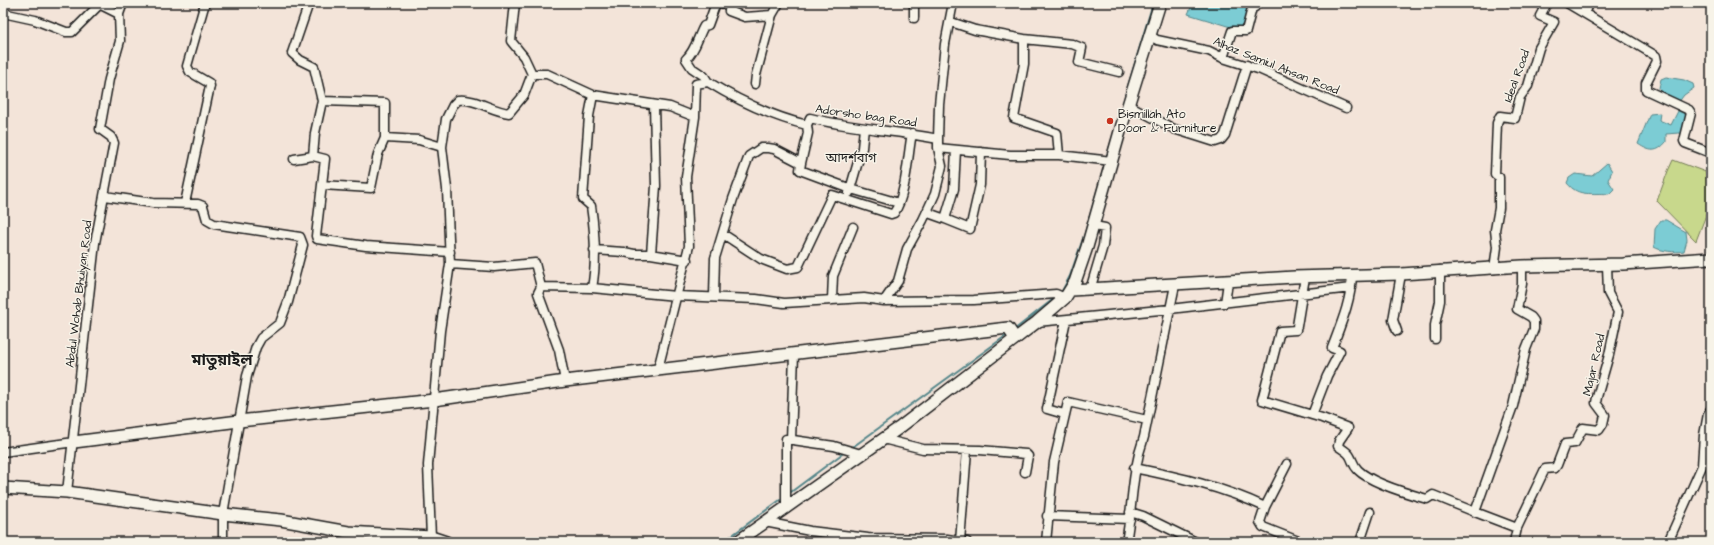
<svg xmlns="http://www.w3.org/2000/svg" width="1714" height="545" viewBox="0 0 1714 545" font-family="'Architects Daughter','Noto Sans Bengali',sans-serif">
	<rect width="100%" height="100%" fill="#f3e4d9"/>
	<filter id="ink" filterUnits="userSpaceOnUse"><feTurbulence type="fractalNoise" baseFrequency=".025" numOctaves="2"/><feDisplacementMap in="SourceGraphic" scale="8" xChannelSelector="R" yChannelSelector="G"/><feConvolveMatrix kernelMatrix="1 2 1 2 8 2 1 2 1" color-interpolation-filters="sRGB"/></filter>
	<g filter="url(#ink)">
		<path fill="#c8d88c" stroke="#727a54" d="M1673,160L1711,174V202L1696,241L1657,201L1668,171Z"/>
		<path fill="#7bccd4" stroke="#55868a" d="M1193,3H1253L1246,20L1240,27L1234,28L1188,14Z
			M1666,77L1684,80L1693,84L1694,88L1684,95L1678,103L1661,95L1659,88L1661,79Z
			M1678,111L1687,115L1688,136L1679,133L1666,134V142C1657,153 1650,152 1638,144L1650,114L1660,113L1659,120L1671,125Z
			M1607,163L1612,171L1608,180L1614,189L1609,194C1592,192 1579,198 1567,183L1569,178L1575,174L1592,176Z
			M1661,220H1666L1686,232L1687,240L1684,251C1676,253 1660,251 1654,247L1655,229Z"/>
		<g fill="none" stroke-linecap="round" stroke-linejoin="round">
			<path stroke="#55868a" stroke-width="2" d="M1106,159L1153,3
				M1061,293L1070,276L1085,233L1105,163
				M1014,330L1056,297
				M854,446L1007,335
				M791,492L842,454
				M723,542L780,500"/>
			<defs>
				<path id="street" d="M309,3L292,53L300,60L314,67L322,101L315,133L313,156
					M515,3L511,41L524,57L532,74
					M721,3L731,7L732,3
					M914,3V18
					M1567,3L1656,56L1657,61L1646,83V90L1689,110L1691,113L1684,141L1685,143L1711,153
					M731,7L729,11L745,17L772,15
					M3,13L35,20L66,32H72L99,5
					M1584,13L1589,3
					M119,14L123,3
					M951,22L975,30L1024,39V64L1014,118L1057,133L1059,155
					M1151,36L1157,40L1209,51L1223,58L1261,70L1346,108
					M1024,39L1072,44L1082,48L1079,62L1119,72
					M1223,58L1232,31H1246L1252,8L1255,7L1256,3
					M708,82L704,76L692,68L686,59C696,50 698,36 704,26L708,25L716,3
					M755,84L756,75L772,15L779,3
					M322,101L385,103V138L419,140L442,147
					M1129,105L1174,129L1215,142L1221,140L1225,135L1247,65
					M938,139L939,105L945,44L953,3
					M294,159L313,156L325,159L316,236L317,239L366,246L450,252
					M801,163L808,133L807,125
					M322,185L371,188L378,154L385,138
					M849,193L862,148L864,128
					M105,196L153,203L198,204L203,206L207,220L214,224L300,237L303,245L288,302L280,323L261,338L256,347L247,376L223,514V542
					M185,203L210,86L209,83L190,72L187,66L205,3
					M928,210L931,214L945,219L954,189L956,150
					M945,219L970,229L980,185L981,152
					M723,234L761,259L787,269L798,267L832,195L891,214L894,213C906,197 908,153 912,133
					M594,250L624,252L634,254H651L687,260
					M651,254L656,186L654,105
					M450,264L494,267L535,263L541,287L592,288L676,296L756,299L784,303L864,298L884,301L974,300L1056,294L1065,298
					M1494,269L1497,247L1495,230L1499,208V177L1495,174L1497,123L1500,116L1515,118L1520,97L1528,86L1539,48L1554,22L1540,16L1547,3
					M1305,277L1297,326L1296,330L1280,331L1262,400L1322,418L1348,428L1339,441L1338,446C1342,449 1348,452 1350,456C1353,461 1353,465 1358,470C1371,483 1409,494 1427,499L1433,495L1475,512
					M541,287L538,293L559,350L565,381
					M592,288C597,262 595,233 591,206L583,199L589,116L593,95
					M1090,290L1103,246L1105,228L1094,226
					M714,296L715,258L733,199L749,156L761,148H768L774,149L801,163L800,170L851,189L899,203
					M832,299L833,276L853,227
					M884,301L898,281L907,249L923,220L935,194L942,166L938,148
					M1225,303L1228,282
					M1037,322L1170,309L1351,288
					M1397,331L1393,320L1401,274
					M1435,339V325L1440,301V270
					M658,369L689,246L686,177L695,117
					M1064,414L1047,409L1066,320
					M1312,415L1327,376L1340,351L1332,348C1341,324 1351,301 1352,275
					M883,439L923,449L980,450L1026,454L1028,456L1025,472
					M791,440L794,354
					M3,452L74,442
					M1287,464L1265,507L1260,522L1263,527L1301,542
					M1134,468C1179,477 1223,487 1265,507
					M67,492L95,243L114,143L111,137L100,129L109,79L120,41L119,14L97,3
					M786,509V439L834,446L861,454
					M1130,512L1143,516L1196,542
					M1047,516L1130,519
					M765,522L810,531L868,538L947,539L967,542
					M1517,528L1475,512L1513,406L1526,349L1534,329V321L1531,317L1517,309L1522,284V266
					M431,537L428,465L440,331L450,264L447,189L442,147L446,119L453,105L458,100C475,98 492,111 509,113L524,95L532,74H547L593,95L670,107L695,117L696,84L708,82C739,101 771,116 807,125L810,118C853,129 895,130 938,139V148L1010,155H1059L1112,161
					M960,542L967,450
					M1046,542L1054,462L1068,402L1147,420
					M1126,542C1133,505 1131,474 1144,437L1175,285
					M1360,542L1370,512
					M1514,542L1517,528L1545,469L1555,468L1557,465L1565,444L1575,443L1583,428L1599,430L1603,424L1605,415L1596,403L1597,397L1609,355L1618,312L1608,293L1607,265
					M1668,542L1702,466L1704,435L1708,414L1711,409"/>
				<path id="secondary" d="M1071,290L1294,277L1401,274L1522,266L1623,264L1711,258
					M74,442L239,421L434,400L565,381L1008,328L1015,338
					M3,488L67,492L223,514L281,520L348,532L431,537L446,542
					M737,542L899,428L1037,322L1065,298L1075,282L1087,247L1121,128L1160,3"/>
			</defs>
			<use href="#street" stroke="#1c1c1c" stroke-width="11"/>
			<use href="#secondary" stroke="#1c1c1c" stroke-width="14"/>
			<use href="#street" stroke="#f7f3e8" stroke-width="8"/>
			<use href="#secondary" stroke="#f7f3e8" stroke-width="11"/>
		</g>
	</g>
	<circle fill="#c8321e" stroke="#f7f3e8" stroke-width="1.5" cx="1110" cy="121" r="4"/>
	<g text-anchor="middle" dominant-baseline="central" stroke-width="3" stroke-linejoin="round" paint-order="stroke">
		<g font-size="12" fill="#1c1c1c" stroke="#f7f3e8">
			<text transform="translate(1276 66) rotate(22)">Alhaz Samiul Ahsan Road</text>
			<text transform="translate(1517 76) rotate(-70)">Ideal Road</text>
			<text transform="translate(866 116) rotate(8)">Adorsho bag Road</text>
			<text transform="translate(79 294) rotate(-83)">Abdul Wohab Bhuiyan Road</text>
			<text transform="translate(1594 365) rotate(-77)">Majar Road</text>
		</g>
		<g font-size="12" fill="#1c1c1c" stroke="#f7f3e8" text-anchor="start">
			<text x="1118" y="114">Bismillah Ato<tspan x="1118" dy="14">Door &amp; Furniture</tspan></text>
		</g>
		<g font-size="13" fill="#1c1c1c" stroke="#f7f3e8">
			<text x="851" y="158">আদর্শবাগ</text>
		</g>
		<g font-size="16" font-weight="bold" fill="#1c1c1c" stroke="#f7f3e8">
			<text x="222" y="360">মাতুয়াইল</text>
		</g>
	</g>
	<rect width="1714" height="545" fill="none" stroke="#f7f3e8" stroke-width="16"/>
	<rect x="8" y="8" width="1698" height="529" fill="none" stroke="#1c1c1c" stroke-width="1.5" filter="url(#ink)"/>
</svg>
